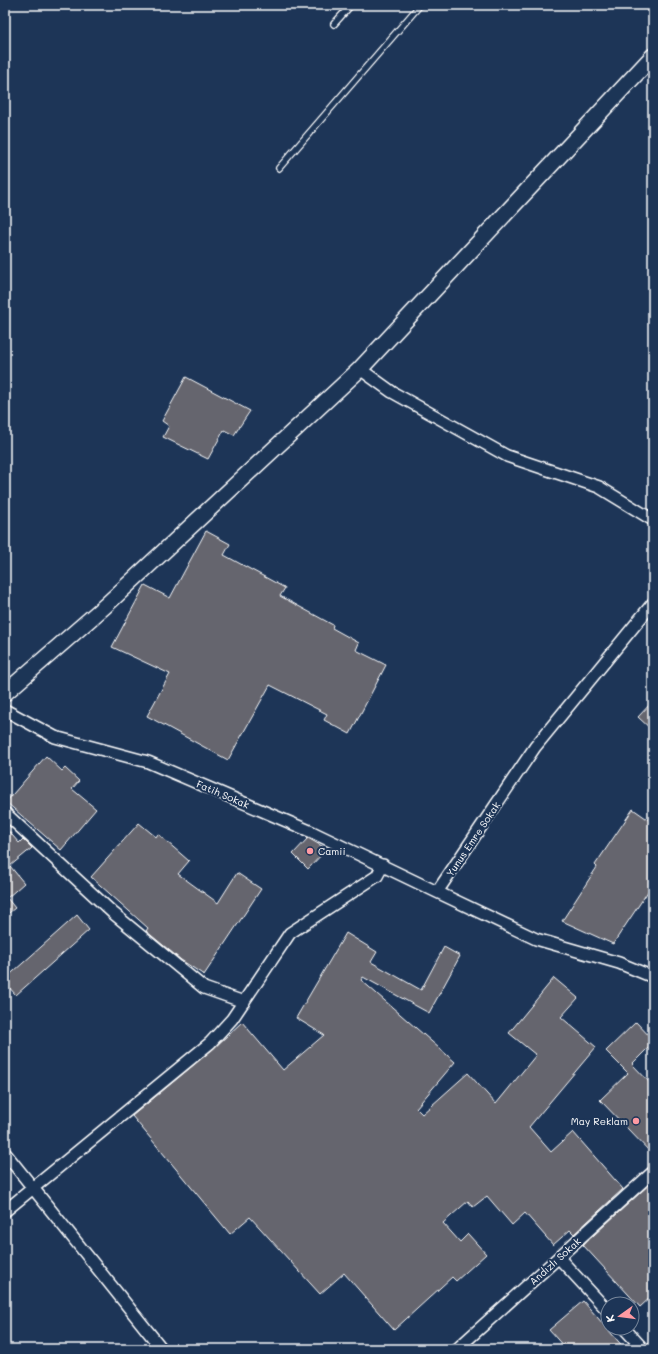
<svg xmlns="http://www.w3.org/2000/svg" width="658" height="1354" viewBox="0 0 658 1354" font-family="Mali,sans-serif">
	<rect width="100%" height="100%" fill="#1d3557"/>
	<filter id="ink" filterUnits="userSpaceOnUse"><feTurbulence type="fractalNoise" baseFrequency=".025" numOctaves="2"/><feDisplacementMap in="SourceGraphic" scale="8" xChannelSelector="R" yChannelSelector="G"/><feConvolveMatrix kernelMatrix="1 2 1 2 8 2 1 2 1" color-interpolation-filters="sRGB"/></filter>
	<g filter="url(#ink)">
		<path fill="#65656e" stroke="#fff" d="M186,377L250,411L234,435L224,430L208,459L163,437L169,426L162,421Z
			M206,531L230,544L224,555L285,588L280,596L333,625L332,628L359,643L356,650L386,665L350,734L324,720L327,714L270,685L228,760L147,716L170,674L112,647L145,585L170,598Z
			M653,701V731L638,717Z
			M46,756L62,771L65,768L79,781L72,789L96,809L61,850L6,802Z
			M633,809L653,823V884L613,944L562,921L597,867L595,865Z
			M139,823L156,837L158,834L189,861L178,874L218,903L237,873L261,889L204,975L181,960L146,931L148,928L91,877Z
			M5,827L19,843L23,839L32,848L10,866L24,883L7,898L15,908L5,916Z
			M308,838L327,849L308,869L293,854Z
			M77,915L89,930L16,995L5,983V979Z
			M346,933L377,952L371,962L421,990L444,947L460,956L429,1013L363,977L361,980L455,1062L416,1108L422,1114L468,1073L496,1104L536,1055L509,1033L554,978L578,998L561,1017L596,1047L529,1127L551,1152L573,1132L623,1189L574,1234L570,1230L553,1245L525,1213L512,1225L487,1196L473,1207L468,1201L443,1223L460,1242L468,1234L486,1254L456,1281L452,1277L394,1330L344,1273L320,1294L250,1217L230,1234L132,1116L214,1048L242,1022L283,1070L324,1035L296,1018Z
			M636,1022L653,1040V1043L632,1064L653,1086V1155L600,1100L628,1073L606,1051Z
			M653,1181V1295L640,1307L583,1245Z
			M583,1301L625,1349H566L549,1330Z"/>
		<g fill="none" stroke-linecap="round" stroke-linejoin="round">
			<defs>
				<path id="lane" d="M334,24L351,5
					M279,168L420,5"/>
				<path id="street" d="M360,369L392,392L507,456L599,487L653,520
					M653,603L535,747L437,892L536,939L619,963L653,977
					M5,710L55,737L148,762L312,832L437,892
					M5,813L113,913L204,988L244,1002
					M5,1153L162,1349
					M5,1211L210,1043L232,1019L290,933L377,876L383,865
					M559,1258L608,1311
					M624,1328L643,1349
					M457,1349L653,1172"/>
				<path id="secondary" d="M5,693L105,606L360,369L653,56"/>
			</defs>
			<use href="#lane" stroke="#fff" stroke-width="8"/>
			<use href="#street" stroke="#fff" stroke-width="14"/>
			<use href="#secondary" stroke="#fff" stroke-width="18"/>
			<use href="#lane" stroke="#1d3557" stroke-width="5.5"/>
			<use href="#street" stroke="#1d3557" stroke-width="11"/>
			<use href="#secondary" stroke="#1d3557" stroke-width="15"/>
		</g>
	</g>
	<g fill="#ff9aa2" stroke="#1d3557" stroke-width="1.5">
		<circle cx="310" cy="851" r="4"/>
		<circle cx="636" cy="1121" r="4"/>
	</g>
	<g text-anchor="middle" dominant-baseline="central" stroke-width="4" stroke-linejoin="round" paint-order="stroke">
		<g font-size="10" fill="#fff" stroke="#1d3557">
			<text transform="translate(223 794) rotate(23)">Fatih Sokak</text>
			<text transform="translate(473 839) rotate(-56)">Yunus Emre Sokak</text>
			<text transform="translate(555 1261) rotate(-42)">Andızlı Sokak</text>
		</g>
		<g font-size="10" fill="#fff" stroke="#1d3557" text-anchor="start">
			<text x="318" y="851">Camii</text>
			<text x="628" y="1121" text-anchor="end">May Reklam</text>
		</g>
	</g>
	<rect width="658" height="1354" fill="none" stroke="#1d3557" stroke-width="20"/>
	<rect x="10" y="10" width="638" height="1334" fill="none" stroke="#fff" stroke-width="1.5" filter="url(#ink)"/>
	<g transform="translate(620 1316) rotate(256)"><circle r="19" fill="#1d3557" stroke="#77869a"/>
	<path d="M0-3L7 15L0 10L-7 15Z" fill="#ff9aa2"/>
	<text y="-6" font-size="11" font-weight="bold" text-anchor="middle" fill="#ffffff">K</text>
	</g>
</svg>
